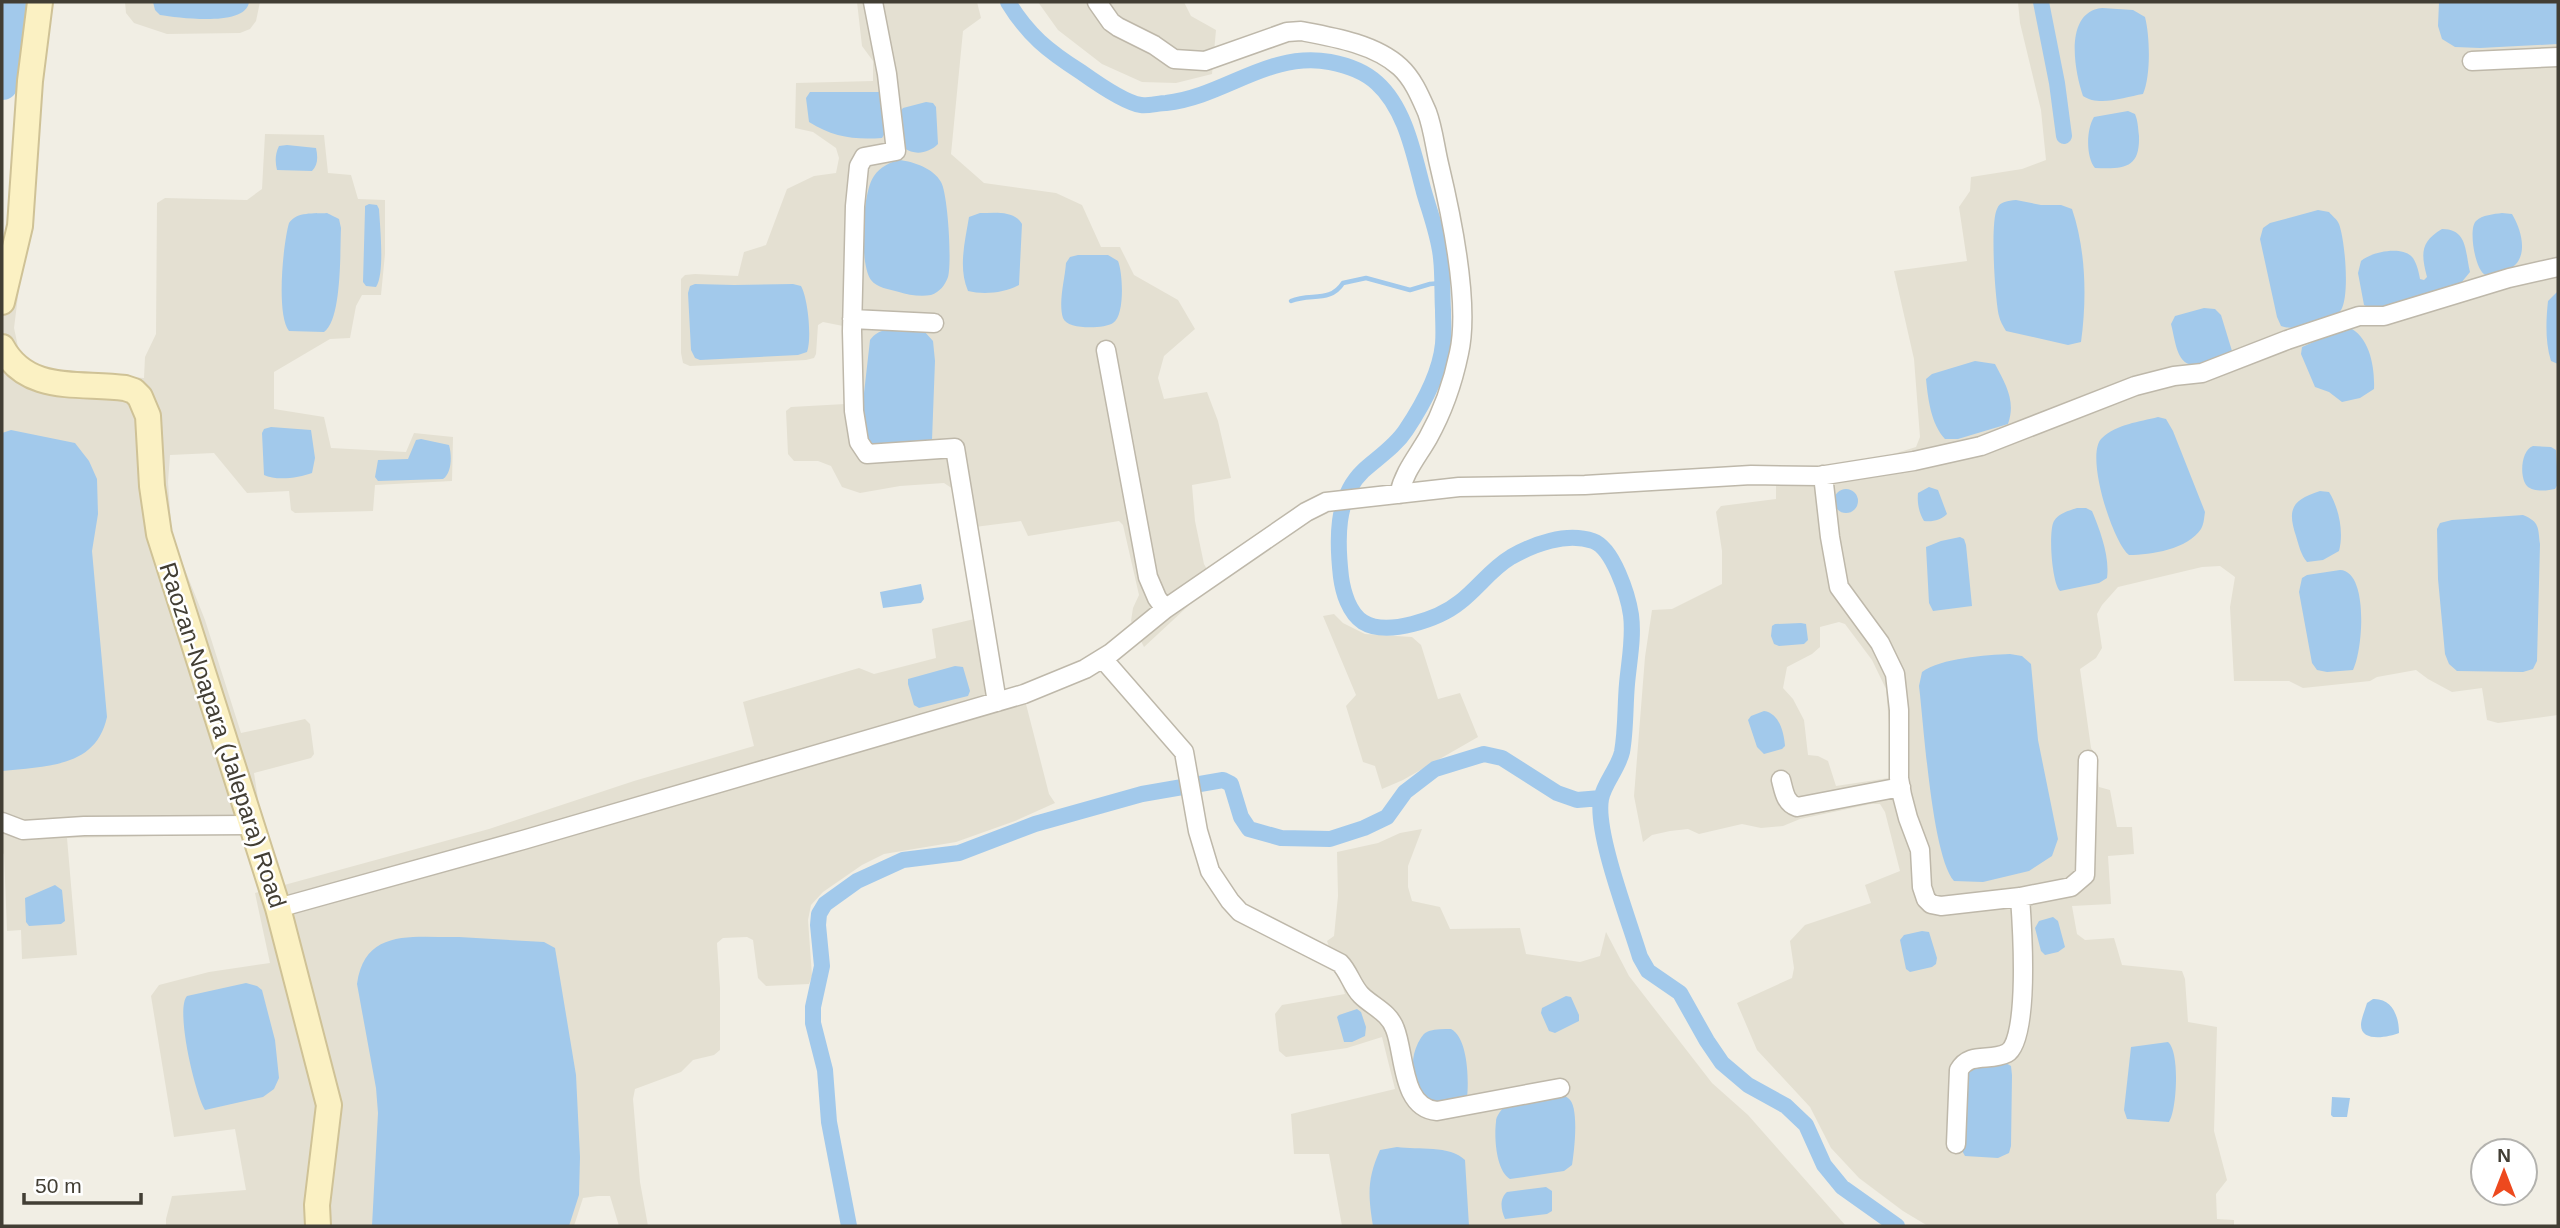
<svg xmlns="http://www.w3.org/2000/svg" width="2560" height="1228" viewBox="0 0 2560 1228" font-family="Helvetica,sans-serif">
	<rect width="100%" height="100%" fill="#f1eee4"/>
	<path fill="#e4e0d2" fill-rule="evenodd" d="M125,2H260L256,21L250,29L240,33L167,34L134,23L126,13Z
		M857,2H977L981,18L963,31L951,154L984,183L1056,193L1082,205L1101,247H1120L1134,275L1178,300L1195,329L1164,356L1158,378L1164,399L1207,392L1218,421L1231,478L1192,485L1195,521L1204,564L1214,582L1144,647L1131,621L1133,608L1139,595L1123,525L1119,521L1028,536L1021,521L959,529L953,489L944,483L900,486L860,493L842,487L831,466L818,461H794L788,454L786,411L791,407L845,404L843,326L823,322L818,325L816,354L814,358L806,360L690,366L683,363L681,353V279L685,275L695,274L738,276L744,252L766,245L787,189L814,176L836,173L839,158L836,148L813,132L795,128L796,83L873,81V61L862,46Z
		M1038,2H1184L1191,16L1216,30L1212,74L1176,83L1142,82L1102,64L1058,30Z
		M2018,2H2558V715L2498,723L2487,720L2482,688L2452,692L2428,679L2416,670L2377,677L2370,681L2303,688L2289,681H2234L2230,607L2235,577L2220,566L2202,567L2118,587L2102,605L2097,614L2102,648L2096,658L2080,669L2091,748L2096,756L2099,787L2110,790L2117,827H2132L2134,854L2108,856L2111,904L2072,906L2077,934L2085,940L2114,938L2122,965L2182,971L2185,979L2188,1022L2217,1027L2214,1131L2227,1180L2216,1194L2217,1219L2234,1220V1226H1928L1903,1211L1859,1178L1831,1148L1810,1107L1757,1050L1737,1003L1792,978L1794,968L1790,941L1805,925L1871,903L1865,885L1900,871L1885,812L1880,804H1871L1800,819L1783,826L1761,828L1742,824L1699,834L1688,829L1670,831L1652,835L1643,842L1634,796L1645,657L1652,610L1672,609L1722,584V551L1716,512L1721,506L1776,499V466L1802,468L1835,466L1877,459L1916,447L1920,437L1914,359L1894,271L1967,261L1959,207L1970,191L1971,177L2022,169L2046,160L2041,110L2020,23ZM1839,622L1845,624L1872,660L1886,689L1890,736L1889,778L1836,786L1828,761L1818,756L1808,755L1804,720L1793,699L1783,688L1787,667L1812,654L1820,647V627Z
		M265,134L324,135L328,173L351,175L358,199L385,200V254L381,295H362L356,306L350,338L330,339L274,372V409L324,417L331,448L406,452L414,433L453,437L452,481L375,485L373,511L295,513L291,510L289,491L247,493L214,453L170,455L168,482L172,537L205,620L241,733L305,719L310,724L314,754L311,758L254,773L262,825L239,834L67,838L77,955L22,959L21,930L7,931L4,854L2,853V286L19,288L14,328L20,356L52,372L144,378L145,357L156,334L157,203L165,198L247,200L262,189Z
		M1334,614L1343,623L1365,634L1412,637L1421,645L1438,699L1460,693L1478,737L1403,780L1382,789L1375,766L1363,762L1346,706L1356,695L1323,616Z
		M987,616L1002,688L1005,690L1016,686L1026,704L1049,794L1055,803L1015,821L956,842L884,854L862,865L823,892L811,905L808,920L812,976L809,984L766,986L758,978L753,940L747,937L723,938L717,943L720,988V1050L714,1055L693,1060L681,1072L635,1089L633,1099L640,1182L648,1226H619L610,1196H598L583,1198L574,1226H166V1219L172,1196L246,1190L235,1129L174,1137L151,996L159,985L209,972L270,963L255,893L489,829L634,781L754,746L743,702L859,668L874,674L936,658L932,629Z
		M1422,829L1408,866V887L1412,901L1440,907L1450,929L1520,928L1526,954L1580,962L1600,956L1606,932L1629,976L1712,1083L1748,1115L1846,1226H1342L1329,1154H1294L1291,1114L1395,1089L1382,1037L1347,1048L1286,1057L1279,1051L1275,1014L1282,1005L1345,994L1327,941L1334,936L1338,896L1337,852L1378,843L1400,833Z"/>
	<path fill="#a2c9eb" d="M2,2H27L17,91C13,97 9,100 2,100Z
		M153,2H249C246,27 180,18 160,15L155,10Z
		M2439,2H2558V44L2480,48L2455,47L2442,39L2438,26Z
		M2102,8L2133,10L2145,17C2150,36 2151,76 2143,94C2125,97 2099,107 2083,96C2074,70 2064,12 2102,8Z
		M810,92H879L882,95L885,133L882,138C854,140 833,137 809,122L806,98Z
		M926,102L933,103L936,107L938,144C929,153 915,156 904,148L899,113L903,108Z
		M2128,111L2135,114C2138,121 2138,128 2139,136C2140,169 2124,169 2095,168C2086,157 2086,130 2094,117Z
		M287,145L316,148C318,157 318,165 312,171L277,170C275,162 275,154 279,146Z
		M900,160C914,162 933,168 941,182C948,194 952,263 948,277C945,285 940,292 931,295C921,297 908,295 899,292C889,289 877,288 871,280C859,264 862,192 874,176C880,167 890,162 900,160Z
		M2016,200L2041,205H2061L2072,209C2086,250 2087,299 2081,342L2068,345L2006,331C2003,326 2000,321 1999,316C1995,299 1990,223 1997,209C2000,201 2008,201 2016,200Z
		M369,204L377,205L379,209C380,227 385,274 376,287L366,286L363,282L365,210V206Z
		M2318,210L2329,212C2332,216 2337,219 2339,224C2345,240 2350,296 2341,310C2331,324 2297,332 2281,326L2277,317L2260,239L2263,228L2270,223Z
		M327,213L339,219L341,228C340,251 342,320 324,332L289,331C276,315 283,244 289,223C297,211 314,214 327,213Z
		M980,213C995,213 1014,210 1022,224L1019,285C1005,293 983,295 968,291C958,267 965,242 969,217Z
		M2502,213L2512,214C2524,234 2530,265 2502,272C2498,273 2491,276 2486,275C2475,272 2468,228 2476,221C2482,215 2494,214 2502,213Z
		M2442,229C2468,229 2465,252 2470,272L2461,283L2390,306L2372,309L2364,305L2358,273L2361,261C2371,252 2403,245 2413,258C2417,264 2419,273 2420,279L2424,280L2427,277C2421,254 2420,242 2442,229Z
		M1078,255H1108L1118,261C1123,273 1125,316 1113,323C1104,329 1067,330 1063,318C1058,302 1065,279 1066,263L1070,257Z
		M695,284L734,285L793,284L801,286C808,298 812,339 807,352L798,355L700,360L695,358L691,350L688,293L690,286Z
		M2558,291V364L2551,361C2545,342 2546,320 2548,301Z
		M2204,308L2215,309L2221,315L2232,351C2225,358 2218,360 2208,363C2177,373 2177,348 2171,324L2175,316Z
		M2348,327C2370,336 2375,368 2374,389L2360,398L2342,402L2329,392L2315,387L2301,354L2302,347Z
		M905,328L924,331L933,341L935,361L932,440L928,445L871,447L863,434L862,411L870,340C879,328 891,329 905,328Z
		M1975,361L1995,364C2006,385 2016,401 2008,424L1958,439H1945C1931,424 1928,399 1926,379L1932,374Z
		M2158,417L2166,419L2173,431L2205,512C2204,518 2204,524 2201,529C2188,549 2151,555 2129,555C2113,543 2084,454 2102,438C2117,424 2139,422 2158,417Z
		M271,427L311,430L315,458L312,473C299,478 276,481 264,475L262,433L264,429Z
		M11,430L75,443L89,461L97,479L98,514L92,551L107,717C96,768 46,766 2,771V433Z
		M421,439L449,445C452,455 452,473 443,479L378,481L375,477L378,460L408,459L416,440Z
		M2533,446L2551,447L2556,450L2558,484L2555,489C2547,491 2533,492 2527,486C2519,477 2521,450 2533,446Z
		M1929,487L1938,490L1947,514C1941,520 1933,522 1924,521C1919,513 1917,503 1918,493Z
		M1834 501a12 12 0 1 1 24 0a12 12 0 1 1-24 0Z
		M2320,491L2329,492C2339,508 2344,532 2339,551L2323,560L2307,562C2301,555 2299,546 2296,536C2287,509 2292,500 2320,491Z
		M2077,508H2086L2092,511C2100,530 2110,557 2107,578L2099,583L2060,591C2052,584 2048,531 2054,521C2059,513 2068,511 2077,508Z
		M2523,515C2540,522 2538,528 2540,544L2537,661L2533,669L2523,672L2457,671L2449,664L2445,654L2438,579L2437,529L2440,523L2452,520Z
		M1960,537L1964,539L1966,545L1972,606L1933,611L1929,603L1926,547L1941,541Z
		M2340,570C2369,571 2363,651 2353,670L2327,672L2317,670L2312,663L2299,592L2302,578L2307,575Z
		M921,584L924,599L921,603L883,608L880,592Z
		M1801,623L1806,624L1808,640L1804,644L1779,646L1774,644L1771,636L1772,626L1775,624Z
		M2010,654L2022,656L2031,664L2038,740L2058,839L2052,856L2029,871L1983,882L1954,881C1932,856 1924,726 1919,686L1922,672C1941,658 1986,655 2010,654Z
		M955,666L963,667L970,691L968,696L919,708L914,705L908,684V679Z
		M1764,711C1779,713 1784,732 1785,746L1782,749L1764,754L1757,747L1748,720L1751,716Z
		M55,885L62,890L65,921L61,924L29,926L26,922L25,898Z
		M2053,917L2058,921L2065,947L2058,952L2045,955L2041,951L2035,928L2039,921Z
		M1922,931L1929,932L1937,958L1936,964L1932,967L1910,972L1906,969L1900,940L1904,935Z
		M459,937L544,942L555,948L576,1075L580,1157L579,1195L569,1226H372L378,1113L376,1088L357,984C365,927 414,938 459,937Z
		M246,983L257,986L262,990L275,1040L279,1078L274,1089L263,1097L205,1110C195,1094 175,1009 187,996Z
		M1566,996L1571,997L1579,1015V1021L1555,1033L1549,1031L1541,1013L1542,1008Z
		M2373,999C2392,998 2399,1016 2399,1033C2389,1037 2361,1043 2361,1025C2361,1019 2365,1010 2367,1003Z
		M1357,1009L1361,1012L1366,1027L1365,1036L1352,1042H1344L1337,1017L1339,1015Z
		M1451,1029C1468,1038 1469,1080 1467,1098L1430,1103C1415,1084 1407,1066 1418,1043C1421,1038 1423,1033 1429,1031C1436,1029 1444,1029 1451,1029Z
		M2168,1042C2180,1051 2177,1110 2169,1122L2127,1119L2124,1110L2131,1047Z
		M2004,1062L2011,1066L2012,1075L2011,1146L2009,1153L1998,1158L1965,1156L1961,1149L1965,1076L1970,1067Z
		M1551,1097C1556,1097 1564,1095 1568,1098C1580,1105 1574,1153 1572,1165L1564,1171L1510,1179C1496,1171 1494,1137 1496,1122C1496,1116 1500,1112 1504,1107Z
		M2332,1097L2350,1098L2347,1117H2333L2331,1115Z
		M1397,1147C1418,1150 1450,1145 1465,1160L1469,1226H1373C1368,1195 1367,1179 1380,1150Z
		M1546,1187L1552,1191V1211L1547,1214L1505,1219C1501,1210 1499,1199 1507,1192Z"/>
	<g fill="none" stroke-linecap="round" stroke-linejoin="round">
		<path stroke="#a2c9eb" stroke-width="4.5" d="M1291,301C1311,293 1330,303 1343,283L1366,278L1410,290L1430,284L1442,283"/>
		<path stroke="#a2c9eb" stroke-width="16" d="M1008,2C1028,35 1048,51 1081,72C1095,82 1125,103 1141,105C1148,106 1159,103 1166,103C1226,96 1268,51 1330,62C1346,65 1364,71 1377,83C1406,109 1414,156 1424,192C1430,213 1439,236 1441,258C1443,275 1442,293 1443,310C1443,321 1444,333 1443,344C1440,374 1422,406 1406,430C1395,447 1377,458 1363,471C1335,498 1337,542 1341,577C1343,592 1349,613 1363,622C1387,637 1439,619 1460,602C1478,588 1491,569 1511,557C1534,544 1566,532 1593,541C1613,548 1628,595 1631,615C1634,638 1629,661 1627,684C1625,706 1626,730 1622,752C1618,769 1604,783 1601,799C1595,833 1629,920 1640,957L1648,971L1680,993L1707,1041L1722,1063L1748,1085L1786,1106L1806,1125L1824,1165L1842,1187L1897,1226
			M2041,2L2057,83L2064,136
			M849,1226L829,1122L825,1070L813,1023V1007L822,966L818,925L819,914L825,904L857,881L903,860L959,853L1035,824L1142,794L1223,780L1231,784L1241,817L1249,829L1281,838L1330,839L1364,828L1387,817L1405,792L1435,769L1484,754L1502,758L1557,793L1577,800L1601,798"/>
		<defs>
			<path id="street" d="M873,2L887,74L896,151L864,157L859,166L855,206L852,331L854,411L859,442L867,454L955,448L997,702
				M1097,2L1111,22L1118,27L1154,45L1174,59L1205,61L1287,32L1301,31C1333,37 1375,44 1400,67C1413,79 1420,96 1427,112C1433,128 1435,147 1439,164C1451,214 1470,304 1459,353C1453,382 1442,413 1428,438C1417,457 1404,472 1399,494
				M2472,61L2558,57
				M852,319L934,323
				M1106,350L1148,577L1157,598L1165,609
				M1823,475L1830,537L1839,587L1880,643L1895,674L1899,710V778L1902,795L1908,818L1920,850L1922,887L1926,899L1931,904L1941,906L2020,897L2071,887L2085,875L2088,760
				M1103,659L1184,752L1198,831L1210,871L1230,901L1240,912L1340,963C1349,972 1352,986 1361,995C1373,1007 1389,1012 1395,1029C1405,1054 1401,1108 1437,1111L1560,1088
				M1781,780C1784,791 1785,803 1797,807L1901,787
				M2,822L23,830L84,826L250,825
				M278,908L523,840L1024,694L1085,669L1111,653L1165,609L1306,512L1326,502L1459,487L1585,485L1751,475L1819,476L1914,461L1981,446L2135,386L2174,376L2202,373L2287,340L2359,316H2384L2509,278L2558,267
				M1956,1144L1959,1070C1970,1051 1990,1062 2007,1053C2030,1041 2022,924 2020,897"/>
			<path id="secondary" d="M2,302L20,226L30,81L40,2
				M2,347C27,394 79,382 125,388L134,391L140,397L148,416L152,486L159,534L278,908L329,1105L317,1205L318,1226"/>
		</defs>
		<use href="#street" stroke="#beb8aa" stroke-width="21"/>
		<use href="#secondary" stroke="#cfc296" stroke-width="28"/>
		<use href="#street" stroke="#fff" stroke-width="18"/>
		<use href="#secondary" stroke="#fbf1c3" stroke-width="24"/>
	</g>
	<g text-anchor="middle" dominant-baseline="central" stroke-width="5" stroke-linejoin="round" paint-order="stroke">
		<g font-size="24" fill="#423e34" stroke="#fff">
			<text transform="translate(223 735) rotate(72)">Raozan-Noapara (Jalepara) Road</text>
		</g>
	</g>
	<rect width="2560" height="1228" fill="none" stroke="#423e34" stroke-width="7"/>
	<g transform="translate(2504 1172)"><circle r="33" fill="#ffffff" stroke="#b3b2ae" stroke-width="2"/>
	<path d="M0-5L12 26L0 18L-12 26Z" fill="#ed491e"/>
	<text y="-10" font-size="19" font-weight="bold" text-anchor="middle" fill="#423e34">N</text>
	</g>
	<path d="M24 1193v10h117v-10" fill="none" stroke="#423e34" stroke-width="3.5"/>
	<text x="35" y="1193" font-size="21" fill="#423e34" stroke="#ffffff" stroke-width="5" paint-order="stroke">50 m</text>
</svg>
